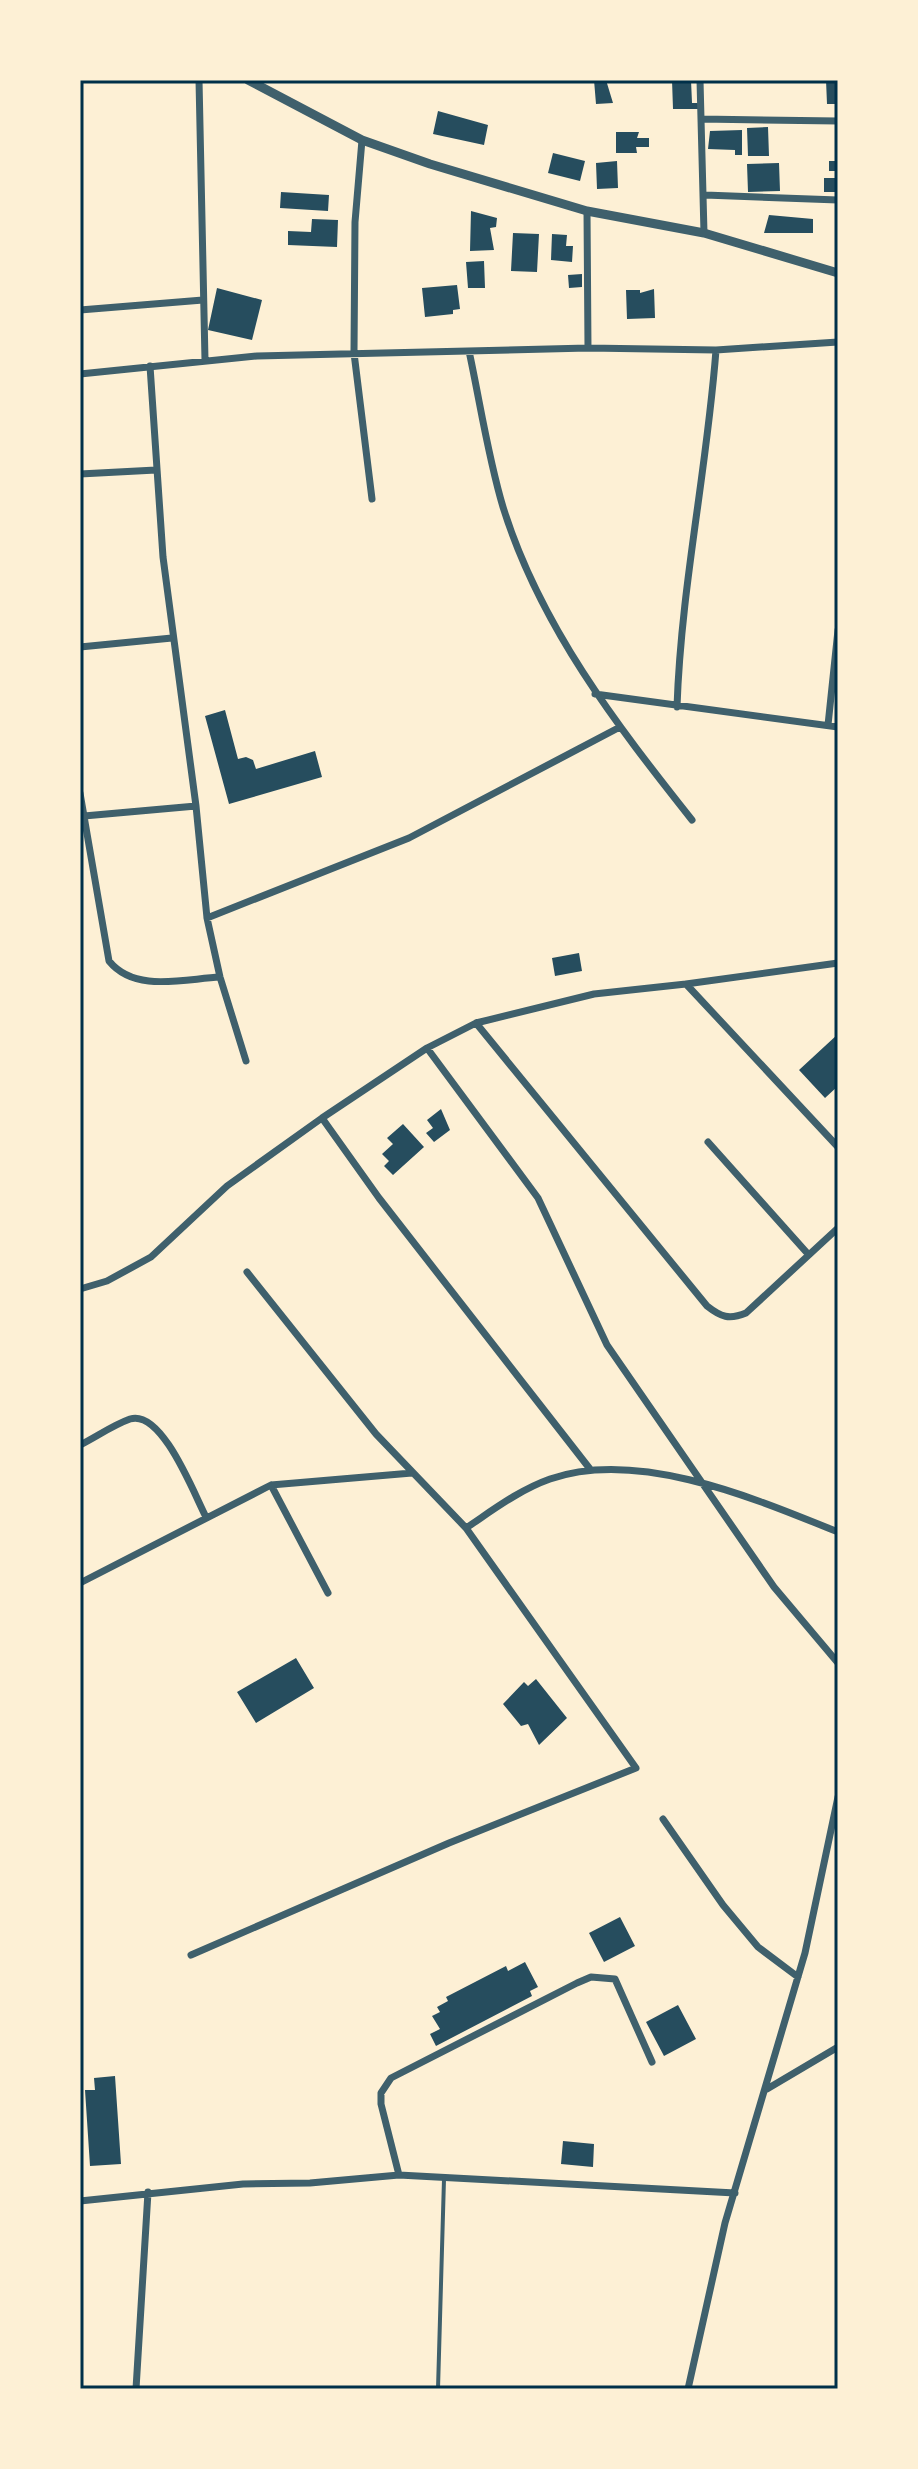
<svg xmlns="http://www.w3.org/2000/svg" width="918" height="2469" viewBox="0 0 918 2469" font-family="Bitter,serif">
	<rect width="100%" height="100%" fill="#fdf0d5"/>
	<path fill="#264d5e" d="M594,80H606L613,103L596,104Z
		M672,80H691L692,103H698V109H673Z
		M826,80H838V104H827Z
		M438,111L488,125L484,145L433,134Z
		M768,127L769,156H748L747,128Z
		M742,130V155H735V150L708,149L710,131Z
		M616,132H639L637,138H649V147H636L637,153H616Z
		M553,153L585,161L580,181L548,173Z
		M617,161L618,188L597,189L596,163Z
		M829,161H838V171H829Z
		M779,163L780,191L748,192L747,164Z
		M824,178H838V192H824Z
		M281,192L329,195L328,211L280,208Z
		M471,211L497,218L496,227L490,228L494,250L470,251Z
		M769,215L813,219V233H764Z
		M312,219L338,220L337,247L288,245V231L311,232Z
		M513,233L539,234L537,272L511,271Z
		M552,234L567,235L566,246H573L572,262L551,260Z
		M484,261L485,288H468L466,262Z
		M582,274V287L569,288L568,275Z
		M457,285L460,309L453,310V314L425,317L422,288Z
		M217,288L262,300L252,340L208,330Z
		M654,289L655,318L627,319L626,290H640V293Z
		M225,710L238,759L246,757L253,760L256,769L315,751L322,777L229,804L205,716Z
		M579,953L582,971L555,976L552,958Z
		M838,1034V1086L825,1098L799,1070Z
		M441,1109L450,1130L434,1142L426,1133L433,1128L427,1120Z
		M403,1124L424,1147L393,1175L384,1166L389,1161L382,1154L393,1144L387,1138Z
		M296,1658L314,1688L256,1723L237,1692Z
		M536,1679L567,1718L539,1745L528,1724L521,1726L503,1704L524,1682L528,1686Z
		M620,1917L635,1946L604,1962L589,1933Z
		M525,1962L538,1987L530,1991L532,1996L436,2046L430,2034L440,2029L432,2016L440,2012L437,2007L448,2001L446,1997L506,1966L508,1971Z
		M678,2005L696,2039L664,2056L646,2022Z
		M115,2076L121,2164L90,2166L85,2090H95L94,2078Z
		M563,2141L594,2144L593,2167L561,2164Z"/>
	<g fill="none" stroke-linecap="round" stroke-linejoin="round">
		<path stroke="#3f606c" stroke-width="4" d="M438,2389L444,2179"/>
		<path stroke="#3f606c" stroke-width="7" d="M199,80L205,360
			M700,80L701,119
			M362,140L355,222L354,353L372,499
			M705,195L838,200
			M587,211L588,348
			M704,233L701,119L838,121
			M80,310L203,300
			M469,351C480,402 488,457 503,507C540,626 616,724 692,820
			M150,366L163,557L196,806L207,918L220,977L246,1061
			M80,374L257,356L588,348L716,350L838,342
			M80,474L156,470
			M80,647L172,638
			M595,694L838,727
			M677,707C681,587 707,470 716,350
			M828,725L838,630
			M80,793L109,961C135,993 183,979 220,977
			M84,816L196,806
			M207,918L409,838L620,727
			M686,984L838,963
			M476,1023L707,1306C721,1317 729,1320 746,1313L838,1228
			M427,1048L538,1198L607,1345L774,1587L838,1663
			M322,1118L379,1198L590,1469
			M708,1142L808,1254
			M80,1289L107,1281L151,1257L227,1186L322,1118L427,1048L476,1023L594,994L686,984L838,1147
			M80,1445C96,1437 113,1425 130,1419C162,1409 194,1494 206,1517
			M271,1485L328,1593
			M466,1528C493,1510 519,1490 550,1479C638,1448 756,1499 838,1532
			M80,1583L271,1485L412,1473
			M663,1819L723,1905L758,1947L798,1977
			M191,1955L449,1843L636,1768L466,1528L376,1434L247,1272
			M767,2089L838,2047
			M399,2175L381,2104V2093L391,2078L577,1983L591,1977L615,1979L652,2062
			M80,2201L243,2184L310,2183L399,2175L735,2193
			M136,2389L148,2192
			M688,2389L725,2223L805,1953L838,1797"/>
		<path stroke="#3f606c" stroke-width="9" d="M248,80L362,140L430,164L587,211L704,233L838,273"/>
	</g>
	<rect width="918" height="2469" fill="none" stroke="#fdf0d5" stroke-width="164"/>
	<rect x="82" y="82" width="754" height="2305" fill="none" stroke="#003049" stroke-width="3"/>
</svg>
